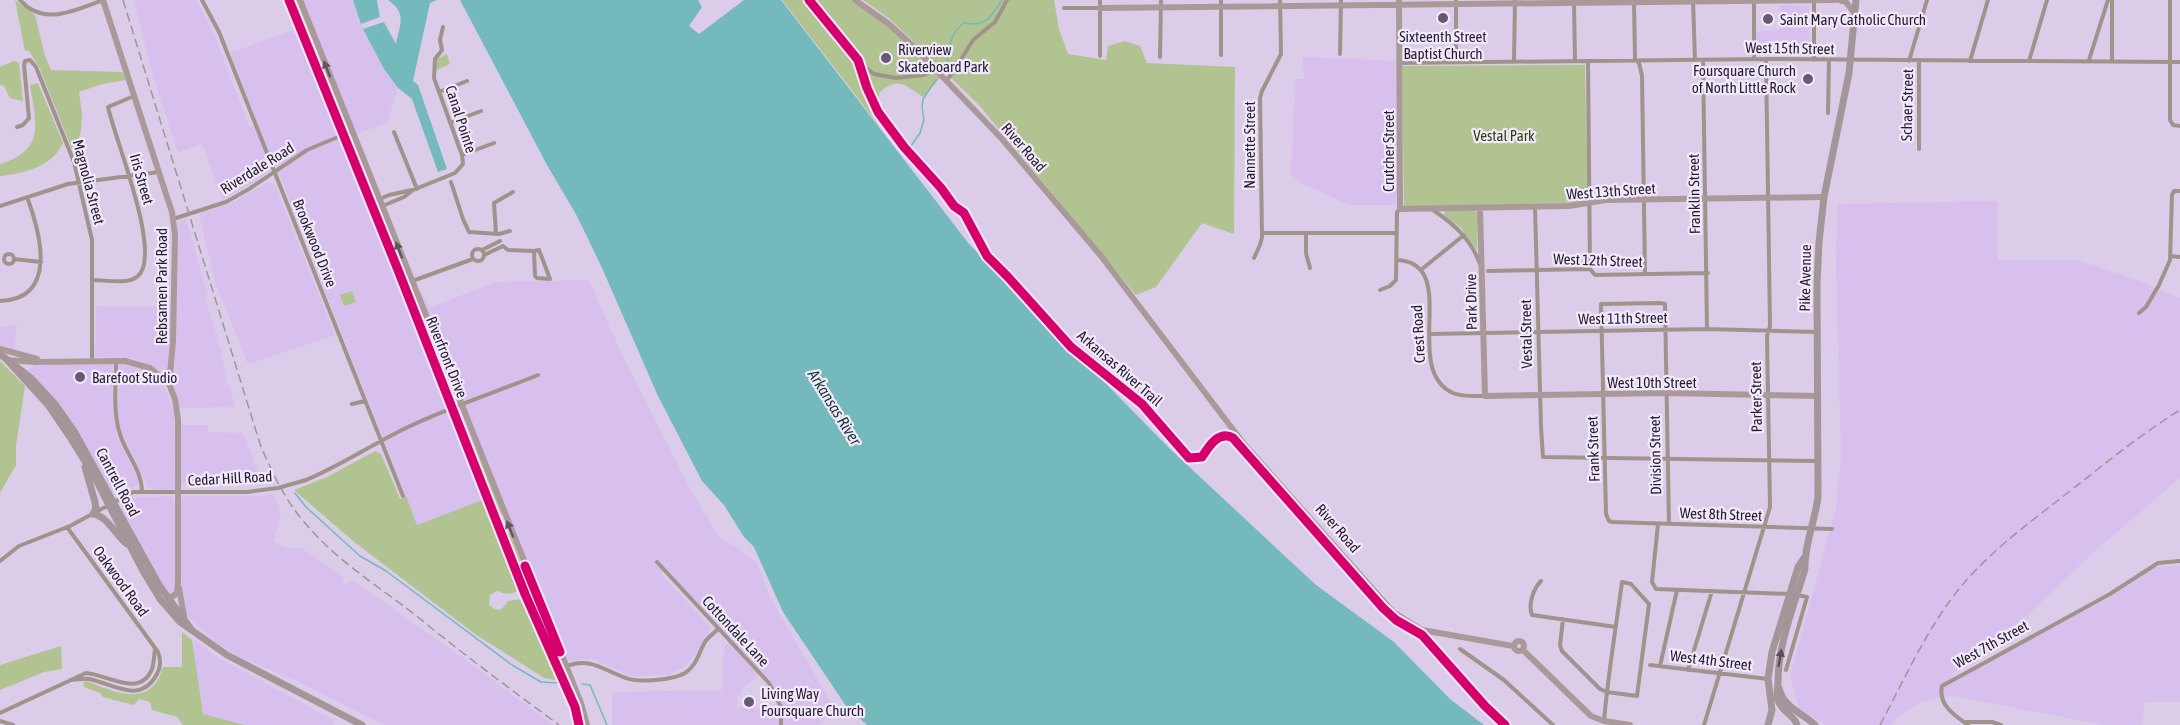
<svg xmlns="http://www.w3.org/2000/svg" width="2180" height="725" viewBox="0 0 2180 725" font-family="'Asap Condensed',sans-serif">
	<rect width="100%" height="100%" fill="#dbcde9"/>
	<path fill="#d7c0ed" d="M134,0H196L214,34L250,128L258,125L230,53L297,28L286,0H353L361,24L375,52L398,88L387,123L342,139L404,296L421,291L429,308L496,282L589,280L620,350L690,489L719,537L738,548L757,563L770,597L834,708L819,725H782L780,701L773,687L667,570L661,574L711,628L695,655L683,668L668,675L630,676L594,659L568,661L565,657L500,494L417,525L276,166L256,181L223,200L202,144L178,152L151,69Z
		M1779,5L1809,6V55H1756V31L1779,30Z
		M1303,57L1395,61L1398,205H1350L1303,184L1291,175L1295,79H1304Z
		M268,182L275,185L335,335L248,364L215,282L199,214L230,204Z
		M1997,201L1998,260H2077L2132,278L2180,298V478L2095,551L2030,613L1952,674L1953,680L2109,598L2156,567L2180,566V702H2145L2142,725H2104L1953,696L1935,698L1919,703L1898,717L1891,725H1826L1799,709L1790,676L1836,508L1841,456L1836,265L1837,204Z
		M186,218L207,293L206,301L221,350L227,385L230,387L235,407L179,408L175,392L163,374L149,364L132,358L95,357L96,306L168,307L169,300H175L178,221Z
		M17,325L14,352L0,348V327Z
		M112,364L114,414L117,437L139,481L137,486L119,495L110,491L75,428L27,371L35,365Z
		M120,364L146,370L160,381L166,390L174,412L175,488L172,490L158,491L148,487L123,441L118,419V366Z
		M181,425H208V432L243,433L257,467L256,477L227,478L209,483H181Z
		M274,494L281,515L273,541L285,548H302L343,576V586L352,580L451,649L553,725H384L299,682L236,655L217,643L187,616L183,594H167L121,511V505L128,498L172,496L175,503V524H181V499L185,496H257Z
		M193,639L215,656L334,720V725H245L203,714L196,674Z
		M729,642L759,675L741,690V695L737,696V708H780V725H612V692L722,690L724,648Z"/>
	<path fill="#b1c390" d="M15,0L35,15L45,56L51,70L122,72L127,80L102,84L79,92L82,114L81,131L74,154L39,67L29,51H25Z
		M291,0H297L312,36L310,40Z
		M782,0H852L891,29L940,78L923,97C904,85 899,76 879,93L878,124Z
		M863,0H1054L1059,29L1068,54L1106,60L1108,46L1125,41L1140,46L1147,63L1235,67L1234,234L1202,223L1156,287L1136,295L979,105L890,19Z
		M316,52L335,93L347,127C339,121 313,62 316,52Z
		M447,54L450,64L435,71L437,59Z
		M14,61L19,63L23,101L10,98L4,86L0,85V67Z
		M1585,65L1588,200L1567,203L1404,207L1402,66Z
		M38,83L63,143C52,167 25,173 0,176V164C46,150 36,123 30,85Z
		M348,140H350L353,145L375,195L374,199L370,194Z
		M381,209L407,274L406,276L403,275L377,214Z
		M1475,210L1478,214L1477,250L1461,228L1444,215L1445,211Z
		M409,290L412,293L429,329L456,401C445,393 416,308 409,290Z
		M352,291L356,302L344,306L340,295Z
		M0,361L25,386L16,446V465L0,493Z
		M458,414L462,417L491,484L501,511L502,517L479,471L458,417Z
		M375,451L381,454L400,499L406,496L417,525L485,499L519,585V589C512,596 506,594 497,591L490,595L489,605C497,613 503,610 508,601L521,599L527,603L561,681L544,678L475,634L353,541L294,490L327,477Z
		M505,530L510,534L530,586C522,581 505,541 505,530Z
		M533,599L551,635L561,661L558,660C553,645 530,611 533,599Z
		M182,632L192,640L203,714L245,725H183L177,717L152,710L150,702L139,699L134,705L103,697L100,693L84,687L83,683L86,681C106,688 138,705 155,684C159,680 161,672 163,667H182Z
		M61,646L62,669L44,672L0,690V665Z"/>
	<path fill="#74babc" d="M353,0H377L380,17L361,24Z
		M388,0H437L430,3L413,81L418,85L447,169L438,172L412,99L398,88L384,69L363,29L384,22L396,44C400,24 407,13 388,0Z
		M460,0H698L702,7L689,26L699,34L744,0H781L969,244L1170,449L1316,585L1394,642L1450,699L1484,725H867L846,706L783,612L754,547L744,537L724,505L702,481L658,396L602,268L577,216L547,165Z"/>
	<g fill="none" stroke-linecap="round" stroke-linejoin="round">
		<path stroke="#74babc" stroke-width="1.5" d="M944,69L946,68C949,51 949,33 964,23C986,27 991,17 1002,0
			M911,146L920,133L924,120L922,107L923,99L936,80
			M295,493L306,507L360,556L386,571L512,665L541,682L558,683
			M582,684L590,685L607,725"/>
		<path stroke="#a0938c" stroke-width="4" d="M20,0C43,27 75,10 103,0
			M202,0L219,32L403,496
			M809,0L862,65L874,74L896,78L924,75L935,70
			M1100,0V56
			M1221,0V55
			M1456,0V62
			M1693,0L1695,60
			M1754,0V59
			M1814,0V60
			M2112,0V62
			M2170,0V120L2173,125L2180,126
			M1574,2L1575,61
			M1634,2L1635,59L1639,63L1642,76L1645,274
			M1064,8H1099
			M1340,54L1341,0
			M1160,57L1161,0
			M1703,60L1707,329
			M2089,60L2108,0
			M1588,61L1590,269
			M1909,61L1927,0
			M1970,61L1988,0
			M2029,61L2047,0
			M1514,62L1515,0
			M1400,63L1766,59L2180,62
			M947,80L954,71L973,40L995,22L1007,0
			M439,92L467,81
			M1828,113L1829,60
			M450,123L481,111
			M17,127L23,125L29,118L24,65L25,61L30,60L36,67L74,162L92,240V360
			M394,132L417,189
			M1919,149V61
			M462,155L494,143
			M451,182L463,219L469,232L499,234L510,231
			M371,203L389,195L412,190
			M0,206L68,184L159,172
			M1535,207L1541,427L1543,457L1819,461
			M373,210L404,197L413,190L455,173L463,164L462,155L434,78L435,59L442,50L440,40L443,27
			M1433,210C1454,224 1471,239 1480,264
			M173,219L226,202L249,189L307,150L352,131
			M496,233L494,203L513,192
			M1262,233H1397
			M1306,233V253L1310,268
			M503,246L508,250L534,251L535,276L537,278L550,279L539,250L534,251
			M472 255a6 6 0 1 1 12 0a6 6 0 1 1-12 0Z
			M482,250L500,241
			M4 259a5 5 0 1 1 10 0a5 5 0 1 1-10 0Z
			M484,255L503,246
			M2171,256L2180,257
			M1254,258L1260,245L1262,237L1260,98L1262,91L1281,54L1280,0
			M14,259L41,262
			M1397,260C1462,263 1400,369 1453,393C1463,397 1474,396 1485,396
			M1422,269L1464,235
			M1488,271L1590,269L1595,275L1708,273
			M93,280C106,280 128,285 138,276C163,254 114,137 108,107L134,96
			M404,284L473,259
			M1380,290L1390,286L1396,280L1397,212L1400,209
			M0,301C59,299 40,232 27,197
			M2139,313L2146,307L2159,285L2170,260L2172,195L2174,191H2180
			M1430,334L1707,329L1817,332
			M116,360C116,383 113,409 119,431C124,452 142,469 142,492
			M352,404L365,401
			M306,480C340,466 371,445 404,429C447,408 494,393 538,375
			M1658,524L1652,582L1656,589L1790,594
			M1669,524L1665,304L1660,303L1601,304L1606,514L1609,521L1612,522L1832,529
			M67,527L158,652C161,660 161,667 157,674C140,706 112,683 89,679C83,678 77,680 70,680
			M0,561L19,546L70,526L133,492H247
			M657,562L769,683L781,707V725
			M1541,581C1533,589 1528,605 1532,615L1616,627
			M1563,619L1560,645L1562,651L1600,689L1607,692L1637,696L1649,604L1631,584L1622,582C1616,628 1608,674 1604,721
			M1460,649L1504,680L1553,725
			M1650,665L1768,679
			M1660,666L1677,590
			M564,667C591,656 602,670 626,678C638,683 673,680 685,673C697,665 698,654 705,642C708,637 714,633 718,629
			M1688,670L1712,591
			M1786,670L1807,597L1797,595
			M0,713L86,673C106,674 140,699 152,669C154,663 154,655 155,649
			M0,721L13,725
			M1964,722H1992L2001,725
			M1704,725L1770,507L1767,336L1770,326L1766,59
			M1968,725C1954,715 1938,705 1942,686L2110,594L2158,563L2180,561"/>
		<path stroke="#a99a99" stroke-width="6" d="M103,0L166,194L172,212L175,235L173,342L169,384L175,399L178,420V582L177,593L169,599
			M289,0L398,270L525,594L575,707L579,725
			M300,0L581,703L587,725
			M855,0L889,24L914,47L1002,139L1101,256L1244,444L1393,612L1422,630L1513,646
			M1399,0L1400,209L1569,206L1606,200L1824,197
			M1839,0L1846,2L1855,14
			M1100,8L1835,0
			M1480,208L1485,396L1666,393L1818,396
			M0,349L37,359
			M7,360L35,362L125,361L150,368L169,384
			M179,588L184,616
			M1514 646a5 5 0 1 1 10 0a5 5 0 1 1-10 0Z
			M1523,650L1591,716L1604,721L1630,725"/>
		<path stroke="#a49698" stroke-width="7" d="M0,354L31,378L55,404L74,431L159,585L191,629
			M7,360L48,405L70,437L94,476L143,571L160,599L180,622L227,655L362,725
			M85,467L95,502L96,508L93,514C108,516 115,535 127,544
			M1779,688C1784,708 1801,712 1815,725
			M1768,725L1772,710L1768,679L1772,652L1798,567L1804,558
			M1797,725C1794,714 1781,712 1778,700C1776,695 1778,688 1778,682C1778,644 1794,606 1805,569C1804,546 1815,521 1818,497L1817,283L1819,242L1824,197L1849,73L1856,0"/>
		<path stroke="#a0949a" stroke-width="1.5" stroke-dasharray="9 4.5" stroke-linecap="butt" d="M123,0L260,444C272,472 284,499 305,523C338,563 385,590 424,622C468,658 513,691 559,725
			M1880,725C1903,682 1923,637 1952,598C1984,555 2028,524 2070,491C2106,463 2141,434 2180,410"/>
		<path stroke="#a0938c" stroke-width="4" d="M247,492L278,488L306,480"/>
		<defs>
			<path id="cycleway" d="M289,0L398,270L525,594L575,707L579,725
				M809,0L858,60L867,88L878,112L904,147L941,188L954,206L964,213L987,256L1008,277L1071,347L1142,404L1189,458L1202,457C1209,446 1219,430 1233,438L1383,608L1396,620L1422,635L1485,706L1505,725
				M525,566L560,652"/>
		</defs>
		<use href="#cycleway" stroke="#f2eafb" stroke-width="13"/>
		<use href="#cycleway" stroke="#d6006c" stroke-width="9"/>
	</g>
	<defs><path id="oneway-solid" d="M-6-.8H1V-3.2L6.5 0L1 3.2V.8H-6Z" transform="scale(1.5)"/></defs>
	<g fill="#61555f">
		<use href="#oneway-solid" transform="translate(327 69) rotate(-111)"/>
		<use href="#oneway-solid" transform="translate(399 250) rotate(-111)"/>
		<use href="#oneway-solid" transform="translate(510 529) rotate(-112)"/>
	</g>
	<use fill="#584d5a" href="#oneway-solid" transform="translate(1780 658) rotate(-80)"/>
	<g fill="#655a71" stroke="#f2eafb" stroke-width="2">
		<circle cx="1443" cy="18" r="6"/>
		<circle cx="1768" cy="19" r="6"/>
		<circle cx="886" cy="58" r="6"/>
		<circle cx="1808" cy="79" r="6"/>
		<circle cx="80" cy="377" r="6"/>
		<circle cx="749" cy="702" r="6"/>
	</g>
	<g text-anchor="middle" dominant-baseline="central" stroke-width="4.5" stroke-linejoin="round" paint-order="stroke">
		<g font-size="15" fill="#261c30" stroke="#f2eafb" text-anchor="start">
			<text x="1780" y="19">Saint Mary Catholic Church</text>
			<text x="1443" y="36" text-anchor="middle">Sixteenth Street<tspan x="1443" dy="17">Baptist Church</tspan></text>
			<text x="898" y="49">Riverview<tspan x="898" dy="17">Skateboard Park</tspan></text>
			<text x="1796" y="70" text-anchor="end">Foursquare Church<tspan x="1796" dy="17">of North Little Rock</tspan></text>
			<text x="92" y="377">Barefoot Studio</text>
			<text x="761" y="693">Living Way<tspan x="761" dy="17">Foursquare Church</tspan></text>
		</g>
		<g font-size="15" fill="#261c30" stroke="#f2eafb">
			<text transform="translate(1790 48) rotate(1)">West 15th Street</text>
			<text transform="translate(1907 105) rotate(-89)">Schaer Street</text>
			<text transform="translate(461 119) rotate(72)">Canal Pointe</text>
			<text transform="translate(1249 145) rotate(-90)">Nannette Street</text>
			<text transform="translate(1024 147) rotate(49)">River Road</text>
			<text transform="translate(1388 151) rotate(-90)">Crutcher Street</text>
			<text transform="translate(257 168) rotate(-32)">Riverdale Road</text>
			<text transform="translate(142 179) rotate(74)">Iris Street</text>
			<text transform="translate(89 182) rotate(75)">Magnolia Street</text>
			<text transform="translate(1611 191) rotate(-4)">West 13th Street</text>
			<text transform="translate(1694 194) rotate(-91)">Franklin Street</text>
			<text transform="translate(315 243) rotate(68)">Brookwood Drive</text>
			<text transform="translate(1598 260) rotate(2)">West 12th Street</text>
			<text transform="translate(1805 278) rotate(-89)">Pike Avenue</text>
			<text transform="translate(161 286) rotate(-90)">Rebsamen Park Road</text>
			<text transform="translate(1471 302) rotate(-91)">Park Drive</text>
			<text transform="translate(1623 318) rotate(-1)">West 11th Street</text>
			<text transform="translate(1418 334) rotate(-93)">Crest Road</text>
			<text transform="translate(1526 334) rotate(-91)">Vestal Street</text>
			<text transform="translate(447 357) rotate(68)">Riverfront Drive</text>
			<text transform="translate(1120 368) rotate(41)">Arkansas River Trail</text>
			<text x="1652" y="382">West 10th Street</text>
			<text transform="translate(1756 397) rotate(-91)">Parker Street</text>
			<text transform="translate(1593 449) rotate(-92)">Frank Street</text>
			<text transform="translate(1655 455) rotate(-91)">Division Street</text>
			<text transform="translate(230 478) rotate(-3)">Cedar Hill Road</text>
			<text transform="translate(118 482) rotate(62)">Cantrell Road</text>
			<text transform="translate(1721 514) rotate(2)">West 8th Street</text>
			<text transform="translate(1338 528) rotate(49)">River Road</text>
			<text transform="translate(121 581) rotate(54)">Oakwood Road</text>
			<text transform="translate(736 631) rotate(47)">Cottondale Lane</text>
			<text transform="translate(1991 644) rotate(-29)">West 7th Street</text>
			<text transform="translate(1711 660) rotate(7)">West 4th Street</text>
		</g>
		<g font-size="15" fill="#2e400e" stroke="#f2eafb">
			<text x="1504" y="135">Vestal Park</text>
		</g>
		<g font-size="16" font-style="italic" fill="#193936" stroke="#f2eafb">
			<text transform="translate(835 407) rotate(58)">Arkansas River</text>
		</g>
	</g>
</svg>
